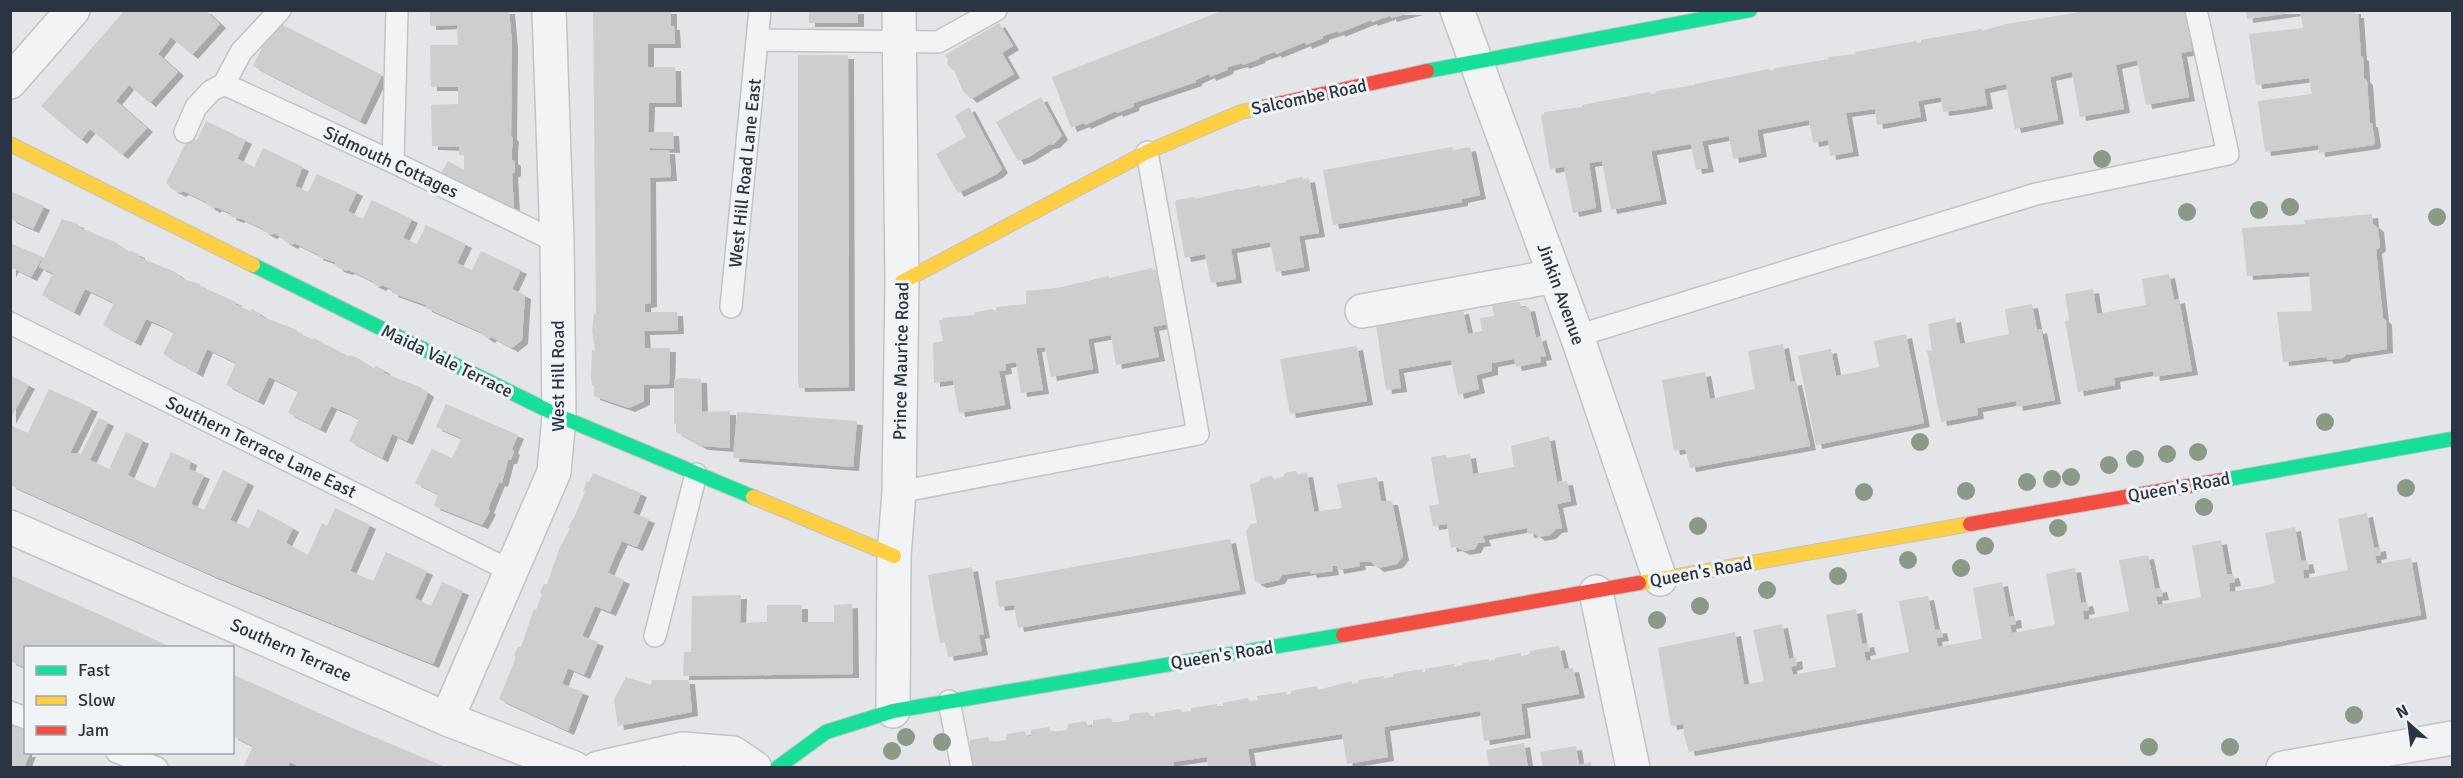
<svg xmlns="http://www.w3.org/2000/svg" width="2463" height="778" viewBox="0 0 2463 778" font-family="Signika,sans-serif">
	<defs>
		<filter id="shadow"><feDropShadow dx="6" dy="4" stdDeviation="0" flood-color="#0004"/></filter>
	</defs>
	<rect width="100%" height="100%" fill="#e3e5e8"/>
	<path fill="#ccced0" filter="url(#shadow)" d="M125,10H205L220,24L192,55L171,37L158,54L178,72L150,103L129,85L116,101L147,128L122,155L90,129L81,140L41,106Z
		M430,10H509L512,44L511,136L513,138L512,149V160L515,162V172L512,174L514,208L441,173L448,161L464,170V155H459V147L432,146L431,105L458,104V87H431L430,45H458L457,25L430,26Z
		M593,10H671V26H674L675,44H648V67H675L676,103H649L648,132H673L674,149L650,148V151L669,150L671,177L650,178L651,303L645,304V312H677L678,330L644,331L645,348H670L669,384L644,385V401L629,408L594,396V386L592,385L591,376L592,350H595L592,331L594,314H596Z
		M809,10H858V23H809Z
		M1224,10L1417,11L1391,18L1389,14V16L1372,22L1371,20L1339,33L1338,31L1323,36V38L1306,45L1305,42L1276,54L1275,52L1260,57L1259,59L1243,65L1242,63L1228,67L1227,70L1210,77L1209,74L1196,80V82L1134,103L1133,107L1117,113L1116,111L1085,125L1084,123L1071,128L1052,77Z
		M2092,10H2185L2192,51L2181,53L2189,97L2146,105L2137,60L2116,65L2124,109L2080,117L2072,72L2050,77L2058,120L2015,129L2006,84L1984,89L1987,105L1965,109L1943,112L1941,97L1918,101L1921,117L1877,125L1875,109L1846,113L1853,152L1830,156L1828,140L1813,143L1809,120L1757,130L1761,153L1733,159L1729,136L1702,141L1708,168L1696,170L1691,144L1651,151L1661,200L1611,210L1602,161L1589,163L1596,208L1573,213L1564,167L1550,169L1541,115L1544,114V112L1582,107V105L1650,92V94H1654L1657,91L1695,85V84L1769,69L1772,71L1775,68L1829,59L1828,57L1856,54L1855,52L1916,41L1917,43L1921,42V40L1982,29V31L2006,24Z
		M2246,10H2295L2296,12L2247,19Z
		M2300,10H2355V14H2358L2361,56L2363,57L2364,78L2367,81L2370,123H2372L2375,143L2373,145L2319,153L2318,145L2265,152L2258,101L2312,94L2309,78L2256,85L2249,34L2303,28Z
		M275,21L382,75L360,121L253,66Z
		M999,23L1013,46L1002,53L1014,74L971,99L963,91L954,70L951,69L947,63L948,59L945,55Z
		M798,55H848L849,387L799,388L798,379Z
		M1041,97L1062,136L1054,144L1048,145L1029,157L1018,161L996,122Z
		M969,107L1002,169L997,174L958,193L936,154L966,137L955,116Z
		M206,121L246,140L237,159L246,163L254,167L263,148L303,167L295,186L302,189L308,192L317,174L357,192L348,211L363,219L372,200L412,219L403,238L417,244L426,225L466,244L457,263L472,270L481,251L521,270L512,289L525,295L522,340L512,348L491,337L489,339L481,334V332L426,308V305L392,293V290L387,287L382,285L380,287L372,283V281L349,270L347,271L338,268L334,262L317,256V254L294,243L292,245L284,241L283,238L279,236L274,233L271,235L263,231V229L240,218L238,219L230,216V213L216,207L214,209L206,204V202L183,191L180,193L172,189L166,183L189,136L197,140Z
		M1452,147L1453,150L1470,147L1480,195L1462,199V202L1333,225L1323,170Z
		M1303,177V179L1309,178L1319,233L1299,236L1304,267L1276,272L1270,242L1231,249L1236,279L1211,283L1205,254L1185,258L1175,202L1177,200L1195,197V199L1238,189L1240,190L1260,185V187L1286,182V180Z
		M10,191L44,206L33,229L10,219Z
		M2372,214L2373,224L2378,228L2380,247L2376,250L2383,318L2386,321L2387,349L2346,355L2343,358L2328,360L2326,357L2283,362L2277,312L2312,311L2309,272L2247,276L2242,228L2305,224L2304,220Z
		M62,219L78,224V227L115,242L129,252L131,251L139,254V257L175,272L183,279L200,284V286L236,302L235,304L250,311L252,309L261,314L260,316L297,330V332L312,339L314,338L348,356L350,355L358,358L373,368L376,366L384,370V373L420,387L428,393L407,441L392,434L382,458L349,441L359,419L345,412L331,406L320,429L288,413L298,391L284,384L269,377L258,401L226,385L236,363L207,349L197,373L163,354L174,332L160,325L146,319L135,342L103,325L114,303L85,289L74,312L42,295L53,273L39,267Z
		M10,243L43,257L31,277L13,268L10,273Z
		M1152,268L1153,270L1157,269L1167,324L1153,327L1159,357L1116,365L1111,335L1099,337L1088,339L1093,369L1051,377L1045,347L1036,348L1043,390L1021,393L1016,362L1005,364L1006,370L999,371L1005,405L959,413L953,380L934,383L933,343L943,341L939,320H943L942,318L975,315L974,313L991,309L996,311V307L1026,304V291L1057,288L1109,276V278Z
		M2169,274L2174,300L2179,299L2192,371L2154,377L2153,371L2114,378L2115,385L2078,392L2065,321L2069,320L2065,294L2093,289L2097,314L2146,305L2142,279Z
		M1520,302L1521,308L1529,307L1536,338L1540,336L1546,356L1540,357L1541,362L1516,367L1514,359L1492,363V371L1476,375L1479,389L1458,395L1451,360L1398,369L1401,388L1386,390L1376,325L1463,310L1468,334L1482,331L1480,318L1494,316L1492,305Z
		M2032,304L2037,330L2041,329L2055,400L2017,407L2016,401L1977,408L1978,415L1941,422L1927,351L1932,350L1928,324L1955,318L1960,344L2009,334L2005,309Z
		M1906,334L1924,423L1816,445L1798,356L1831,349L1836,376L1857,372L1879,367L1874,341Z
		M1783,344L1790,382L1796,381L1810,446L1690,468L1685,449L1674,451L1662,380L1705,372L1710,399L1755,389L1748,351Z
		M1357,346L1367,401L1290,414L1280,359Z
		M10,375L29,385L10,420Z
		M680,378L701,379L702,412L730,411V448L702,446L676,432V423L674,424V380Z
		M49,389L92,408L70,453L81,454L99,418L108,422L90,460L109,469L126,432L143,440L128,475L141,482L155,488L171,452L191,461L189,469L204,475L191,504L204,510L223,470L248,482L230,520L249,528L258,509L293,528L286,543L308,555L322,523L327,526L335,508L370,525L350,571L373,581L386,552L427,571L415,598L431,606L442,582L463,591L433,664L214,576L10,485V425L28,433Z
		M446,404L518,435L512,449L514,451L511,460H508L502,483L499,482L488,509L490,511L482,525L434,506L438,494L415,483L432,449L452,458L458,446L461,438L436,427Z
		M737,412L857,421L853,467L733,458Z
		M1549,436L1557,482L1567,481L1571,501L1557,504L1562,528L1556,529L1550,535L1539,537L1534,533L1528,534L1527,528L1504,532L1483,536L1485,542L1478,543L1475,549L1464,551L1456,547L1451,548L1447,524L1433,526L1429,506L1439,504L1431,457L1446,455L1447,458L1470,454L1473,474L1494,471L1514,467L1511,446Z
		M1295,471L1298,474L1307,473L1314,512L1342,508L1337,484L1377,477L1381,501H1392L1403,556L1397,564L1378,568L1371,562H1359L1360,566L1338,570L1337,566H1332L1333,571L1311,574L1310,571L1282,575L1279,580L1261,584L1255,581L1246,531L1251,524L1257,523L1250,484L1259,482L1261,478L1271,476L1274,479L1283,477L1285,473Z
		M593,473L641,493L633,513L649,519L637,547L622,541L614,558L608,573L624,580L610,612L595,606L582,636L598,642L584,675L568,668L562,684L583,692L568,731L499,699L516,657L514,655L518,647H521L534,609L536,610L542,595L540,592L544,584H547L560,547L570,529L568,527L574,518L585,492L583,491L587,481L589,482Z
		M2367,513L2374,548L2380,547L2381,555L2375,556L2377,564L2411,558L2421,615L1689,752L1683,732H1684L1683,724L1671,726L1658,648L1735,632L1744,685L1764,681L1753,630L1782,624L1789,659L1796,657L1797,665L1791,667L1793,675L1836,667L1826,615L1856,609L1862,644L1868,643L1870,651L1864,652L1866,661L1909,652L1899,601L1928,596L1935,630L1941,629L1943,637L1936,638L1938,647L1982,639L1973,588L2002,582L2009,617L2015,616L2016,624L2010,625L2012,633L2055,625L2046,574L2075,568L2081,603L2087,602L2089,610L2083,611L2084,620L2129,611L2119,560L2148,555L2155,589L2161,588L2163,596L2156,597L2158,605L2192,599L2201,597L2192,546L2221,540L2227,575L2233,574L2235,582L2229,583L2230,592L2265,586L2275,583L2265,533L2295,527L2301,561L2307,560L2309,569L2303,570L2304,579L2348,570L2338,519Z
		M1230,539L1240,590L1018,628L1014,605L999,607L995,581Z
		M972,567L984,634L979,635L982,651L948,657L945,642L940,643L928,575Z
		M10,575L103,616L173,648H26V668L10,661Z
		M741,595L740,623L767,622V605H802V622H834V605L852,604L853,674L683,676L684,652H691L692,596Z
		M1559,646L1564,669L1573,668L1579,694L1521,704L1525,734L1484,741L1480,711L1384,727L1388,757L1347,764L1342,734L1248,749L1251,768H1208L1207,757L1173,762L1174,768H970L966,746H970V740L988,737L990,742L1006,740L1007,734L1025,731L1027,737L1031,736V730L1049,727L1051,732L1067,730L1068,724L1086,721L1088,727L1093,726V720L1111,718L1113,723L1129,720L1130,714L1148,712L1151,717L1155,716V713L1181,709L1182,712L1191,711V708L1217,704V706H1223V703L1248,698L1249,701L1258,700L1257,696L1286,692L1287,695L1291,694V691L1317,686L1318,690L1352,681V684L1359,683L1358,680L1384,676V678L1393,677V674L1422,669V672H1425V669L1454,664V667L1463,665V663L1489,659V661L1495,660V658L1521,653V656L1530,654V651Z
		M232,674L355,729L448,768H302L290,762L287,768L244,766L253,746L232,736Z
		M626,677L651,685L652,680H689L692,712L618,726L614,700Z
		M10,718L26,724V753H30L24,768H10Z
		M1524,743L1528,768H1489L1486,750Z
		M1576,746L1579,765L1591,762L1592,768H1543L1540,752Z"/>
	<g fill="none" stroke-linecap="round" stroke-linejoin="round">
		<defs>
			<path id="lane" d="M759,40L938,42L996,10
				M224,84L393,162L557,242
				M185,132L196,107L211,91L224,84L241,52L280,10
				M393,162L397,10
				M731,307L760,10
				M10,323L511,571
				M1577,336L2036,194L2228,154L2196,10
				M899,492L1198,434L1147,152
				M655,636L696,474
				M949,701L962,768
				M10,712L26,718
				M117,752L157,768"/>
			<path id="street" d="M1457,10L1577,336L1660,579
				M10,82L73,10
				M1362,311L1555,276
				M10,527L447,719L574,768
				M1596,592L1633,768
				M893,711L894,556L899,492L902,282L899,10
				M447,719L554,472L559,416L557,242L549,10
				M598,768L682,749L733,753L755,768
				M2283,768L2452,738"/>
			<path id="fast" d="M1427,71L1750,10
				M253,265L559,416L753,497
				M2223,480L2452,439
				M777,768L826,732L893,711L1343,635"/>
			<path id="slow" d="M10,144L253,265
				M902,282L1147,152L1241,112L1264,107
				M753,497L894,556
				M1639,583L1970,524"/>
			<path id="jam" d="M1264,107L1427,71
				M1970,524L2223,480
				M1343,635L1639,583"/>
		</defs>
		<use href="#lane" stroke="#c1c3c6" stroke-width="24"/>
		<use href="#street" stroke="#c1c3c6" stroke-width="36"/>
		<use href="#fast" stroke="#c1c3c6" stroke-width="16"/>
		<use href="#slow" stroke="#c1c3c6" stroke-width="16"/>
		<use href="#jam" stroke="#c1c3c6" stroke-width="16"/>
		<use href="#lane" stroke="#f2f3f5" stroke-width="21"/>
		<use href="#street" stroke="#f2f3f5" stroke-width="33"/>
		<use href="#fast" stroke="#16e098" stroke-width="14"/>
		<use href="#slow" stroke="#ffcf43" stroke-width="14"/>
		<use href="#jam" stroke="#f24e42" stroke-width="14"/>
	</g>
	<g fill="#8a9a87">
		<circle cx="2102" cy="159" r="9"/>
		<circle cx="2290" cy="207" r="9"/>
		<circle cx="2259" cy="210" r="9"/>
		<circle cx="2187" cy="212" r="9"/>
		<circle cx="2437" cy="217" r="9"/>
		<circle cx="2325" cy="422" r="9"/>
		<circle cx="1920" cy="442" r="9"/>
		<circle cx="2198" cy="452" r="9"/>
		<circle cx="2167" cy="454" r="9"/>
		<circle cx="2135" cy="459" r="9"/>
		<circle cx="2109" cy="465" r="9"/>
		<circle cx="2071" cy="477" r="9"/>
		<circle cx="2052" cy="479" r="9"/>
		<circle cx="2027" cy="482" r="9"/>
		<circle cx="2406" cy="488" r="9"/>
		<circle cx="1966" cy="491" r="9"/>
		<circle cx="1864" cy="492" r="9"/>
		<circle cx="2204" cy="507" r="9"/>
		<circle cx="1698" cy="526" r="9"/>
		<circle cx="2058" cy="528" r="9"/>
		<circle cx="1985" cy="546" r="9"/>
		<circle cx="1908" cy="560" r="9"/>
		<circle cx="1961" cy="568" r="9"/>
		<circle cx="1838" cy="576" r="9"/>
		<circle cx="1767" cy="590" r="9"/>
		<circle cx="1700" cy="606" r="9"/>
		<circle cx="1657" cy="620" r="9"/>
		<circle cx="2354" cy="715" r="9"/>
		<circle cx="906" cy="737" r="9"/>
		<circle cx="942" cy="742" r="9"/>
		<circle cx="2149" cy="747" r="9"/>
		<circle cx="2230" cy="747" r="9"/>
		<circle cx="892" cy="751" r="9"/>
	</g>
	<g text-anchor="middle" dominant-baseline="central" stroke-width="6" stroke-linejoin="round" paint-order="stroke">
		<g font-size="18" fill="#2a3442" stroke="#f1f4f7">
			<text transform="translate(1309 97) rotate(-12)">Salcombe Road</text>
			<text transform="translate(391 162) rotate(25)">Sidmouth Cottages</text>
			<text transform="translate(745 173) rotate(-84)">West Hill Road Lane East</text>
			<text transform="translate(1561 294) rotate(70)">Jinkin Avenue</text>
			<text transform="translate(447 361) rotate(26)">Maida Vale Terrace</text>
			<text transform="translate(901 361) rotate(-89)">Prince Maurice Road</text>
			<text transform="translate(558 376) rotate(-90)">West Hill Road</text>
			<text transform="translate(261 447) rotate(26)">Southern Terrace Lane East</text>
			<text transform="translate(2179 487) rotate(-10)">Queen's Road</text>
			<text transform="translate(1701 572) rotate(-10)">Queen's Road</text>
			<text transform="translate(291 650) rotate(24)">Southern Terrace</text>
			<text transform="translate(1222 655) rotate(-9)">Queen's Road</text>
		</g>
	</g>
	<rect width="2463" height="778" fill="none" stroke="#2a3442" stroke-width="24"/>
	<rect x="24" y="646" width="210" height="108" fill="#f1f4f7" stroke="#a1a7af" stroke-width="1.5"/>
	<rect x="36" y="666" width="30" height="9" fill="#16e098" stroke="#a1a7af" stroke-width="1.5"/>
	<text x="78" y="676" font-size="18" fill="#2a3442">Fast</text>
	<rect x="36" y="696" width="30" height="9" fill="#ffcf43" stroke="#a1a7af" stroke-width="1.5"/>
	<text x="78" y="706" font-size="18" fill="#2a3442">Slow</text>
	<rect x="36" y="726" width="30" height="9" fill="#f24e42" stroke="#a1a7af" stroke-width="1.5"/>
	<text x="78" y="736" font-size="18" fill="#2a3442">Jam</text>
	<g transform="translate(2409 724) rotate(332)" stroke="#f1f4f7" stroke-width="4.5" paint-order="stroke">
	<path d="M0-4.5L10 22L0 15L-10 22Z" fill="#2a3442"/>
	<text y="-9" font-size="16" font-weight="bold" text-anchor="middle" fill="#2a3442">N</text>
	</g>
</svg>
